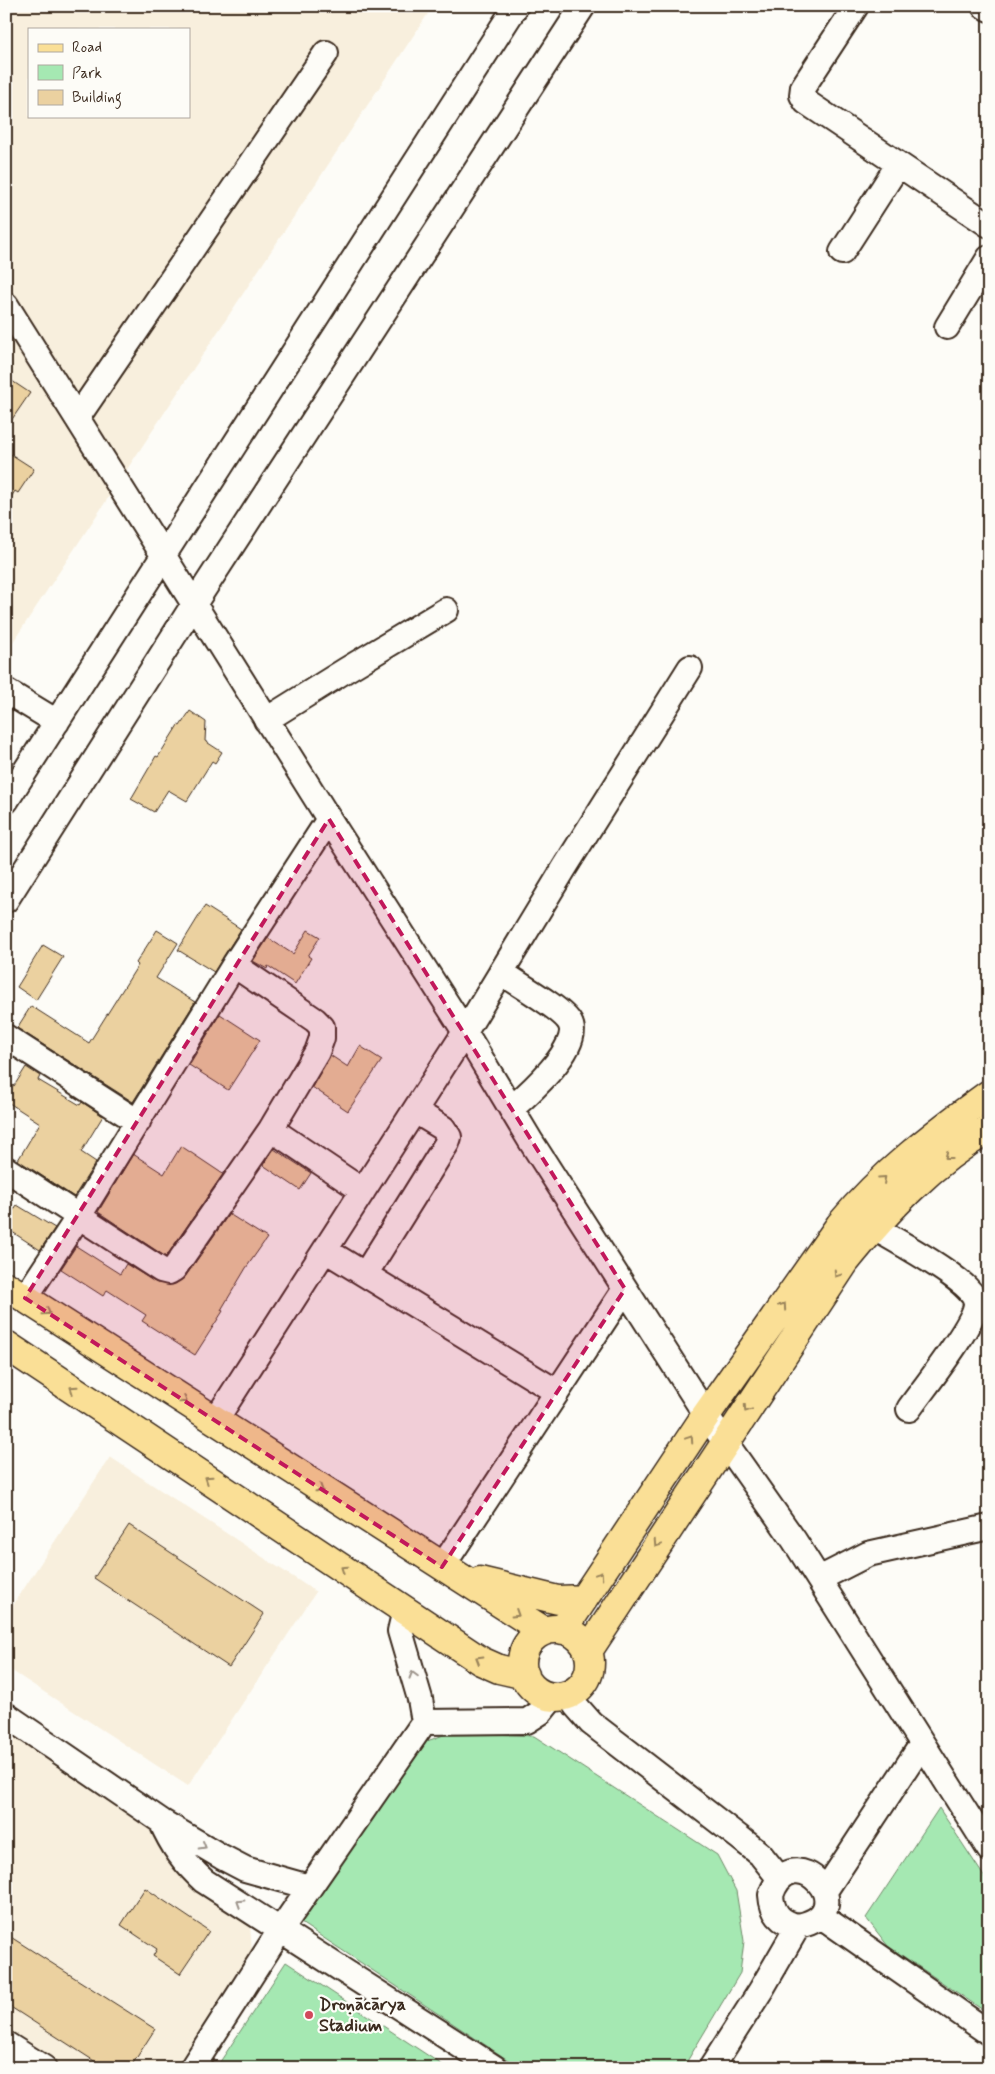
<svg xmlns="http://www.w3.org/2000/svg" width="995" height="2074" viewBox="0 0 995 2074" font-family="Mynerve,sans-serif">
	<rect width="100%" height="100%" fill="#fdfcf7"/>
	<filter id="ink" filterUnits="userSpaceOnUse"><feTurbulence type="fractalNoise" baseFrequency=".02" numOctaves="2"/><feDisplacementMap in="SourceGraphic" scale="10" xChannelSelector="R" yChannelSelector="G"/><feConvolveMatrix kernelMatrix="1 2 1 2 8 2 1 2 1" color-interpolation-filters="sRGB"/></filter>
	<g filter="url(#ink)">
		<path fill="#f8efdd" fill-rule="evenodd" d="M6,6H433L9,648L6,647ZM29,29H189V116H29Z
			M110,1457L316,1592L188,1786L6,1667V1616Z
			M6,1727L139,1814L177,1871L250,1923L252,1953L176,2068H6Z"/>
		<path fill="#a5e8b2" stroke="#708968" d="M452,1732L534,1736L717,1855L736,1891L744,1941L740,1973L683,2068H520L301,1923L416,1745Z
			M939,1808L989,1884V2014L888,1946L866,1918Z
			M286,1962L447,2068H216Z"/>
		<path fill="#ebd1a0" stroke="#3b2a1e" d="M6,377L30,393L6,428Z
			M6,451L34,469L18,493L15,491L6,505Z
			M190,711L206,722L205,741L222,752L215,763L212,761L187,801L168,790L154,812L131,799L156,756L158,757L178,725L180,726Z
			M205,906L241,929L214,972L178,950Z
			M157,930L178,943L156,978L195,1002L133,1102L17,1028L31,1006L89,1043L138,965L136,963Z
			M308,930L320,937L308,956L311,958L295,984L268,966L267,969L253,961L268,938L293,954Z
			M43,945L63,957L36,1000L17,987Z
			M220,1014L260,1040L228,1090L189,1065Z
			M360,1046L382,1060L348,1111L312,1087L330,1055L348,1067Z
			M26,1067L40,1076L38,1080L80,1105L82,1102L103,1116L81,1152L96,1162L74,1197L18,1160L40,1123L6,1101V1081L14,1086Z
			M181,1146L223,1174L166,1257L98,1212L133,1154L164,1174Z
			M274,1149L311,1173L300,1190L263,1165Z
			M17,1205L55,1228L40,1250L6,1228V1221Z
			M229,1214L267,1238L246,1268L221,1310L223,1311L195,1355L142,1321L146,1315L107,1290L103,1296L61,1269L76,1246L120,1274L126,1264L157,1283L175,1284L185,1277Z
			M129,1525L264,1614L229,1667L94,1578Z
			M145,1888L209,1931L180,1974L153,1956L157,1949L121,1925Z
			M6,1934L155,2029L130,2068H105L6,2004Z"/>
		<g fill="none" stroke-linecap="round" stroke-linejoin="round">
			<defs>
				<path id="minor" d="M856,6L803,87L802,95L806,102L989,225
					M984,6L989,9
					M842,252L898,165
					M6,305L329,819L465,1032L530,1140L706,1415L794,1540L989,1849
					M947,327L989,258
					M77,418L326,53
					M6,691L57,722
					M266,720L346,670L446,610
					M6,801L516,6
					M6,900L194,604L583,6
					M501,972C516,983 563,1009 570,1023C583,1046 527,1095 511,1109
					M6,1037L138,1122
					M271,1129L363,1191
					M6,1169L161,1270L169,1272L174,1269L271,1129L317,1052L322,1038V1027L315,1020L234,965
					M873,1227C892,1239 975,1282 976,1303C976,1323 923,1389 909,1409
					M325,1250L557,1392
					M366,1273L447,1143L449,1137L443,1128L415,1111
					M25,1298L79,1216L234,965L329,819
					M215,1421L465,1032L565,867L690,668
					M442,1567L625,1289
					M819,1579L868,1554L989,1527
					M569,1695L576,1706L591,1723L740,1838L760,1854L780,1879
					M6,1715L161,1821L222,1857L245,1869L309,1887
					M424,1722L527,1721L541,1712L553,1697
					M161,1821C172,1846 184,1863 204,1881L495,2068
					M825,1891L922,1744
					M821,1916L989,2033
					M6,2044L44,2068
					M192,2068L281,1929L424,1722L420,1699L400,1631L405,1610
					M711,2068L761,1990L798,1926C866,1913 793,1832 771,1895C772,1912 780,1923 798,1926"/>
				<path id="major" d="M6,1286L544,1631
					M6,1345L481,1661L499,1669L525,1675
					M480,1581L558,1600L583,1599
					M522 1663a34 34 0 1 1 68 0a34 34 0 1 1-68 0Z
					M563,1630L706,1415L840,1225C882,1174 935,1133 989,1094
					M588,1651L845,1262C887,1210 931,1163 989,1129"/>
			</defs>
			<use href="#minor" stroke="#3b2a1e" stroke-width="28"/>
			<use href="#major" stroke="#3b2a1e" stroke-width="31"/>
			<use href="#minor" stroke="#fdfcf7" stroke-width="24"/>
			<use href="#major" stroke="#fadf96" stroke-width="28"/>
		</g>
		<defs><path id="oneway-chevron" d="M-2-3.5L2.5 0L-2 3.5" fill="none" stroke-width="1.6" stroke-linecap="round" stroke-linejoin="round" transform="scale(1.25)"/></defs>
		<g stroke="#9a845a">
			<use href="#oneway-chevron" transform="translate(948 1156) rotate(143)"/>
			<use href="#oneway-chevron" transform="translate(883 1179) rotate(-42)"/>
			<use href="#oneway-chevron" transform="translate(837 1274) rotate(124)"/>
			<use href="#oneway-chevron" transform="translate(783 1306) rotate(-55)"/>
			<use href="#oneway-chevron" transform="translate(47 1312) rotate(33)"/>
			<use href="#oneway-chevron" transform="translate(73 1389) rotate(-146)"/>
			<use href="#oneway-chevron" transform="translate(184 1400) rotate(33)"/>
			<use href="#oneway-chevron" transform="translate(747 1409) rotate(124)"/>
			<use href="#oneway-chevron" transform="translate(690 1439) rotate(-56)"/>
			<use href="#oneway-chevron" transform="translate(208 1479) rotate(-146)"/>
			<use href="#oneway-chevron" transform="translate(320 1489) rotate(33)"/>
			<use href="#oneway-chevron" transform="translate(657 1544) rotate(123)"/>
			<use href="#oneway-chevron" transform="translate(344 1569) rotate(-146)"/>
			<use href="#oneway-chevron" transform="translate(600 1575) rotate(-56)"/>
			<use href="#oneway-chevron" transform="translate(516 1614) rotate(32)"/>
			<use href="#oneway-chevron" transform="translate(479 1659) rotate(-149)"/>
		</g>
		<g stroke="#9c938a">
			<use href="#oneway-chevron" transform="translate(413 1675) rotate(-106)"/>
			<use href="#oneway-chevron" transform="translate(203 1846) rotate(30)"/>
			<use href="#oneway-chevron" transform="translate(240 1903) rotate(-148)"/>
		</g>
	</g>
	<path fill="#c2185b" fill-opacity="0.2" stroke="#c2185b" stroke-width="4" stroke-dasharray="10 6" stroke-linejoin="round" d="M329,819L625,1289L442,1567L25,1298Z"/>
	<circle fill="#d1495b" stroke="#fdfcf7" stroke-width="2" cx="309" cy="2015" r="5"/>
	<g text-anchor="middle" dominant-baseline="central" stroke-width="4.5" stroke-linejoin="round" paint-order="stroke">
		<g font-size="18" font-weight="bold" fill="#3b2a1e" stroke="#fdfcf7" text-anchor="start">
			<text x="319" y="2005">Droṇācārya<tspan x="319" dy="21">Stadium</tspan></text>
		</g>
	</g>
	<rect width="995" height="2074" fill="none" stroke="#fdfcf7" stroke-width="25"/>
	<rect x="12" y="12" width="970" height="2049" fill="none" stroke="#3b2a1e" stroke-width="2" filter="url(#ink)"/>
	<rect x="28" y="28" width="162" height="90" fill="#fdfcf7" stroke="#afa8a0"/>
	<rect x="38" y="44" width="25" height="8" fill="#fadf96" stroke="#afa8a0"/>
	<text x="72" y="52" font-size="15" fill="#3b2a1e">Road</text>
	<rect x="38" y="65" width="25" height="15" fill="#a5e8b2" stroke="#afa8a0"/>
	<text x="72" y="78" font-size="15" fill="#3b2a1e">Park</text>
	<rect x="38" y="90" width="25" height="15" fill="#ebd1a0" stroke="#afa8a0"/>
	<text x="72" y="102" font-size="15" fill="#3b2a1e">Building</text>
</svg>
